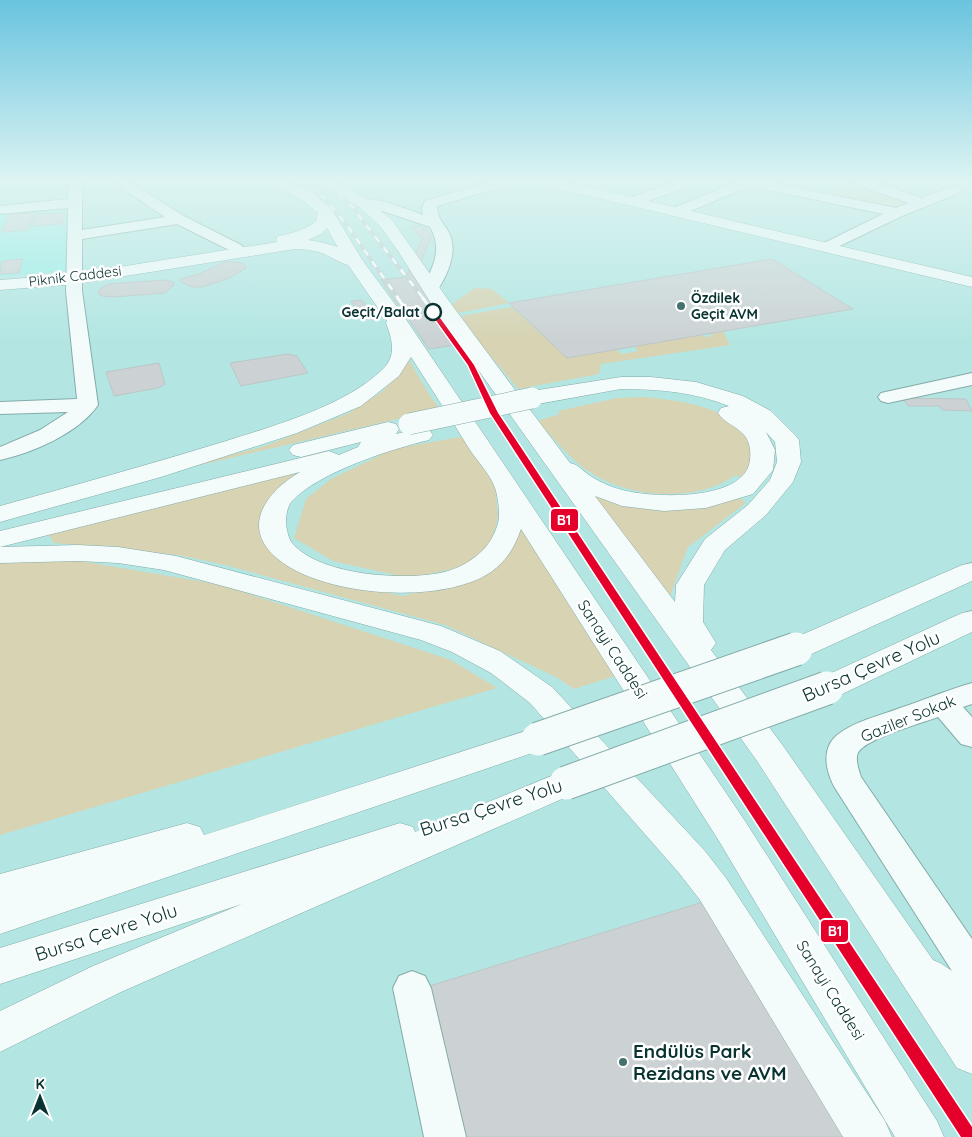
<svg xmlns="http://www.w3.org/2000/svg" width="972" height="1137" viewBox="0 0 972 1137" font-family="Quicksand,sans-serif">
	<rect width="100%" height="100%" fill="#b3e6e2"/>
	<path fill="#9aede5" d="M67,206L66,271L0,276V213Z"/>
	<path fill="#d7d3b3" d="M857,183L913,202L894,210L825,196Z
		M475,288L492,289L509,303L458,313L452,304Z
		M512,307L567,358L615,349L622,354L638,351L633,345L699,333L704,337L712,336L707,331H723L730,345L601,364L599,374L518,389L484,348L461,316Z
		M409,360L430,396L440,409L145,478L265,446L349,413L383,391Z
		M643,397C676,400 737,406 750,444C755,460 752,466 740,477L736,475C693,505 620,498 580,465C566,454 550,434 537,421L560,414L558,411L617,398Z
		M471,435L495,485L498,517L487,558L448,570L408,578L333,561L294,538L306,499L331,479L393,449Z
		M311,469L261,525L316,576L402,596L453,584L525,503L628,672L574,689L556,677L445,625L225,565L178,555L54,543L49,535Z
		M588,490L616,500L737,496L746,503L688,547L669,599Z
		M51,556L222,585L451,660L497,688L0,835V559Z"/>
	<path fill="#ccd2d4" stroke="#bdc6c6" d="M34,213L27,230L2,232L10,214Z
		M65,213L62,224L31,226L36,214Z
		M419,226L422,229H426L432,235L415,276L466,343L429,349L405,314L363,320L351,301L362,300L370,312L400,308L381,280L406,277L422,239L411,227Z
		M23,259L19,273L0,274L2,261Z
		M772,259L853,309L567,358L509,303Z
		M225,262H237L244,264L246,268L229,278L203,287H192L181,282L180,280L184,278L199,274Z
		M164,280L173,282L174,285L165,293L113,297L102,296L98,293L100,289L109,284Z
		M288,354L297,356L308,373L241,386L230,363Z
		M159,363L165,384L158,388L114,396L106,372Z
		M903,398L966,399L972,411L942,410L939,406H908Z
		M706,901L852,1137H458L423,988Z"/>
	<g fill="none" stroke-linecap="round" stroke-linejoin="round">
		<defs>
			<path id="minor" d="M68,182H82V230L165,217L113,182H129L184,216L241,245L244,248L241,251H231L177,224L82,239V291L98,405C79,433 32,453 0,460V447L40,430L68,412L0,414V402L77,399L66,291L68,208L0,214V206L68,199Z
				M489,182H510L508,185L437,206C437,217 443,223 448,231C459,250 448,274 437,291H425L423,287C433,267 443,249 430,227L383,211L358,206L356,203L358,200C376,196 406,209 423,215L422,208L425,201Z
				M674,182H694L692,185L637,205H627L625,202L627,199Z
				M737,182H768L896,208L909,203L857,185L855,182H875L921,198L954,186L961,190L959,193L902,216L827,252L822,250L819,247L822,244L883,214L750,186L681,215H671L669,212L671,209Z
				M972,373V385L888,403L881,401L878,397L881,393Z
				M972,683V704L963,707L972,717V747L961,744L938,717C919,724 871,737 859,751C854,758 859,770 861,777L972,939V986L959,982L835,788C827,774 821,752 834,738C850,722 880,716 900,708C924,700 947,690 972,683Z
				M412,971L425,976L431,988L466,1137H424L393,988L399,976Z"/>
			<path id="major" d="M541,182H567L972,277V287L548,186L543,185Z
				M325,206L331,208L333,211L332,223L321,234L308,240C323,242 355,250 364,262L361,266C347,269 333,257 319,252C311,250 303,249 295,249L75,284L0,290V280L75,274L277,242L276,240L278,236C292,233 304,231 316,221L319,208Z"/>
			<path id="highway" d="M273,182H291L313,194L331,208L363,261L403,315L745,821L937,1121L944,1137H895L719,841L521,529C515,546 507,561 491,572C442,605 324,597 278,559C239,527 267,491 300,472L0,547L78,545L118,547L176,556L441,626L500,651L552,687L705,851L726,878L885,1121L892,1137H843L700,900L679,873L530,703L491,673L452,652L421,640L164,570L118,563L78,561L0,563V531L329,451L339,455L358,447L361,442L301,457L293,455L289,450L293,445L388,422L396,424L399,429L396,434L421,428L429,430L433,435L429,440C392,449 319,472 292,501C286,508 285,521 287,530C288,534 289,540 293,544C320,576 410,582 448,571C461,567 473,560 483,550C491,542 500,525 499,513C499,506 497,493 495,488C490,474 478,462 470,450C451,419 431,388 411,357L399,376L361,406L297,433L161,477L0,522V506C76,485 151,464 226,441C276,425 345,406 383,369C397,355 392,339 386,323L387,321L346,262L319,214L303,200L275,185Z
				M317,182H335L368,200L392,220L449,301L521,398L524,393L532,391L621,377H651L696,382L743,396L771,411L795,435L799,440L801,462L793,482L766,515L725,550L704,585L703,622L716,643L711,650L781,743L933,960L940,963L972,984V1074L957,1068L757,761L434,308L398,251L380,226L358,206L319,185ZM621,389C658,389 694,392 729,406L721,408L718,413C724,423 737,426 744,435C750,442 751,451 750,460C745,501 657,498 627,491C616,489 601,483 592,477C583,472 580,465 570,463L525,403L532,405ZM766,432L775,442L777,462L770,480L748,505L705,539L676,585L675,602L595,496L622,506L664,511L706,508L753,494L773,470L775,450Z
				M972,563V581L807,656L796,659L785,656L781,649L785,642L962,565Z
				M972,611V632L838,696L827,699L816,696L811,688L816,680L962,613Z
				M538,727L550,731L555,739L550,747L0,934V874L187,823L200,827L204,835Z
				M566,770L578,774L583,783L578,792L121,992L0,1052V1011L93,966L242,904L0,984V948L400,823L413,827L415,832Z"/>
		</defs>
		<use href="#minor" stroke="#82aba8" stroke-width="2"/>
		<use href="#major" stroke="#82aba8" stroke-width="1"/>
		<use href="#highway" stroke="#82aba8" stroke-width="1"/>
		<use href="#minor" fill="#f4fbfb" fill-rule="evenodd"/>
		<use href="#major" fill="#f4fbfb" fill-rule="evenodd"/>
		<use href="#highway" fill="#f4fbfb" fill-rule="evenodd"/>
		<defs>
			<path id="rail-far1" d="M296,182L325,198L346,224L398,298
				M313,182L334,192L349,203L423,298"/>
			<path id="rail" d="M397,297L410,315
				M422,297L433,312"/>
		</defs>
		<use href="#rail-far1" stroke="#c1d0cf" stroke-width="4"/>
		<use href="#rail" stroke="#c1d0cf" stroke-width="4.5"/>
		<use href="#rail-far1" stroke="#fff" stroke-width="2.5" stroke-dasharray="7" stroke-linecap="butt"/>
		<use href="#rail" stroke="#fff" stroke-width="3" stroke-dasharray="9" stroke-linecap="butt"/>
		<defs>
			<path id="highway-bridge-far1" d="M409,424L532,398"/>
			<path id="highway-bridge" d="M538,739L796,649
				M566,783L827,688"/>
		</defs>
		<use href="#highway-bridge-far1" stroke="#82aba8" stroke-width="22" stroke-linecap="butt"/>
		<use href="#highway-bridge" stroke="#82aba8" stroke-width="35" stroke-linecap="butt"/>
		<use href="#highway-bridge-far1" stroke="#f4fbfb" stroke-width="21"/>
		<use href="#highway-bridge" stroke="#f4fbfb" stroke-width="33"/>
		<defs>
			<path id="metro-1" d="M431,311H435L474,365L498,413L972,1127V1137H961L490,413L468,365L430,312Z"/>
		</defs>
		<use href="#metro-1" stroke="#fff" stroke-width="3"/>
		<use href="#metro-1" fill="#e4002b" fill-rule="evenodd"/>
	</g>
	<linearGradient id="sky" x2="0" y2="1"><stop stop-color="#69c4df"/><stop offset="0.53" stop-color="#ddf4f2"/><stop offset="1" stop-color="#ddf4f2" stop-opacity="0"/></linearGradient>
	<rect width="972" height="341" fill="url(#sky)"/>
	<g fill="#44726e" stroke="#fff" stroke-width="2">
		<circle cx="681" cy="306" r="5"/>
		<circle cx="623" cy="1062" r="5"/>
	</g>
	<circle fill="#fff" stroke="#083330" stroke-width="2.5" cx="433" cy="312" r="8"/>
	<g text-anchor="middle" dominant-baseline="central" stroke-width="5" stroke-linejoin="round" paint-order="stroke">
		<g font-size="14" fill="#083330" stroke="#fff">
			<text transform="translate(75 276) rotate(-7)">Piknik Caddesi</text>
		</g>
		<g font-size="14" font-weight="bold" fill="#083330" stroke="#fff" text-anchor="start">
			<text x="691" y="298">Özdilek<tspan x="691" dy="16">Geçit AVM</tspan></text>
		</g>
		<g font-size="14" font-weight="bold" fill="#083330" stroke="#fff" text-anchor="end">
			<text x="420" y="312">Geçit/Balat</text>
		</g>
		<g font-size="16" fill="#083330" stroke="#fff">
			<text transform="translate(613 649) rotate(57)">Sanayi Caddesi</text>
			<text transform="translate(908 718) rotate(-22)">Gaziler Sokak</text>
			<text transform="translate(831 990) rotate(58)">Sanayi Caddesi</text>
		</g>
		<g font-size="19" fill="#083330" stroke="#fff">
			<text transform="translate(871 666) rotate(-24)">Bursa Çevre Yolu</text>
			<text transform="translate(491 807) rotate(-18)">Bursa Çevre Yolu</text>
			<text transform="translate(106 932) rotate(-18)">Bursa Çevre Yolu</text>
		</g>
		<g font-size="19" font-weight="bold" fill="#083330" stroke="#fff" text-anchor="start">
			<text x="633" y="1051">Endülüs Park<tspan x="633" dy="22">Rezidans ve AVM</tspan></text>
		</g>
	</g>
	<g stroke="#fff" stroke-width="2">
		<rect x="550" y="508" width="29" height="24" rx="5" fill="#e4002b"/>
		<rect x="820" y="919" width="29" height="24" rx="5" fill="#e4002b"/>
	</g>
	<g font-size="14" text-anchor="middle" font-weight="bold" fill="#fff">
		<text x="564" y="525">B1</text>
		<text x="835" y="936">B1</text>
	</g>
	<g transform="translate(40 1097)" stroke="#ffffff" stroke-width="4" paint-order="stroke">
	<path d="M0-4L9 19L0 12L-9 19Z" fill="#083330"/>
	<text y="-8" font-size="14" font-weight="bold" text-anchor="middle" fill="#083330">K</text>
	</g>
</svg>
